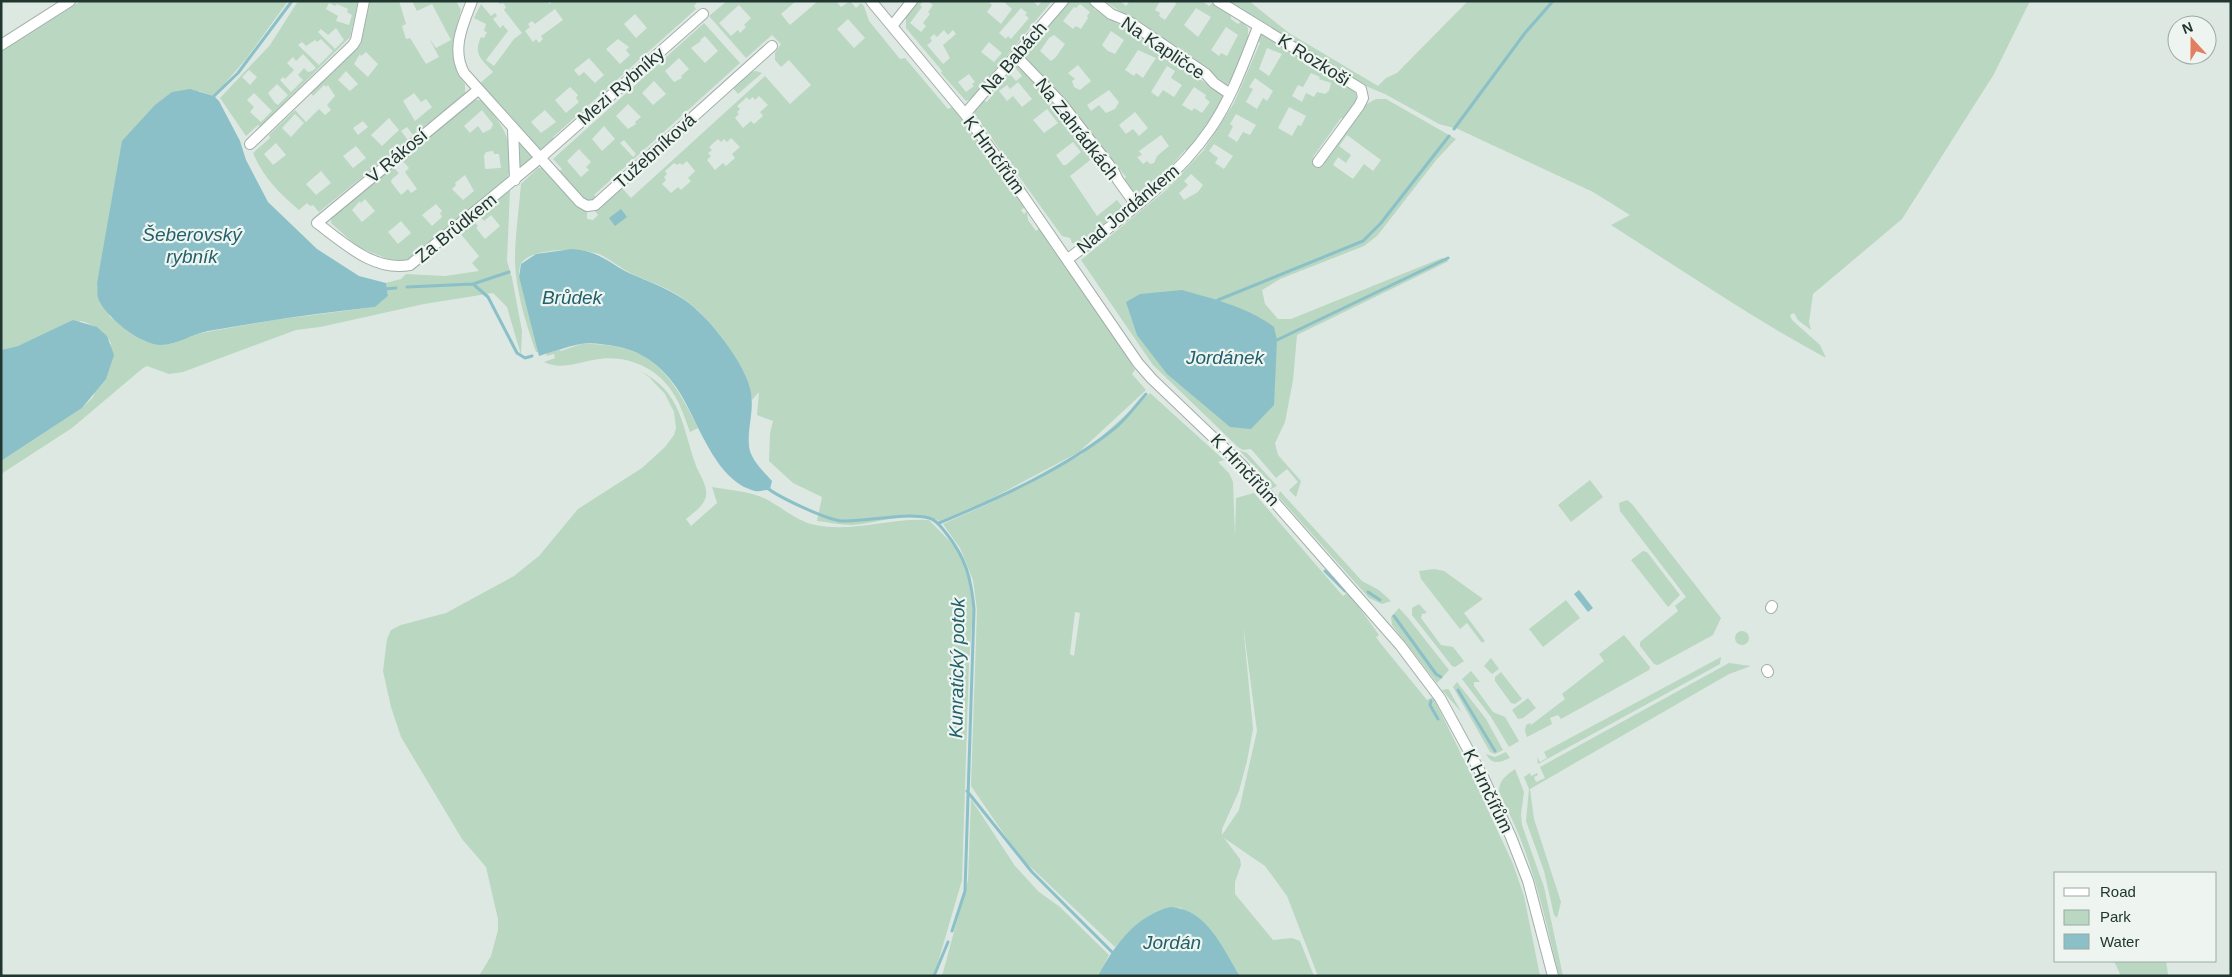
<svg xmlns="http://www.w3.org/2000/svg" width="2232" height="977" viewBox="0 0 2232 977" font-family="Arial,sans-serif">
	<rect width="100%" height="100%" fill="#dee8e3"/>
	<path fill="#b9d7c1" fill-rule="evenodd" d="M81,1H288L246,59L214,96L199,91L104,247L97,283L110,317L143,340L160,345L171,344L201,333L274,320L375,307L388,296L386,283L401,279L406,274L445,276L479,271L472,263L479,256L459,232L473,220L478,226L476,228L485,239L500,226L491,215L484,221L479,215L510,190L507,261L512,278L522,331L521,355L507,307L493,293L424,304L320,327L296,330L183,372L169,374L147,366L143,368L72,428L1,474V461L82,408L93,397L111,343C104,331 94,325 81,321L18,346L1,350V51Z
		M298,1H358L350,37L260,127L258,125L246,136L220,98L270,45ZM329,3L335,6L337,4L348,9L347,12L352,15L349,25L336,21L338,16L326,9ZM336,28L344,40L335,49L318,32L321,29L328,35ZM321,39L333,51L319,65L298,45L302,42L306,46L315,40L317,42ZM303,54L316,68L312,71L308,72L304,68L298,75L303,80L291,92L280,80L283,77L285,79L294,70L287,63L293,57L296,61ZM249,70L257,77L250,85L242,77ZM277,84L288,95L278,105L275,103L268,93ZM254,93L272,111L261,122L250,112L254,107L247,100Z
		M370,1H399L406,24L402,26L406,39L410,38L426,64L439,57L429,38L436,48L451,40L432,4L417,11L412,1H456L461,10C454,37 446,61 465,84V94L413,135L407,127L401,131L408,140L319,212L313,205L310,206L307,203L299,210C279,193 263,177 253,153L270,138L269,135L295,110L306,122L319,109L325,115L331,110L327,105L335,96L328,85L326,87L324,85L313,96L311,93L361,44ZM366,52L378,64L368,77L354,64L360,54L361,56ZM346,71L358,84L350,91L338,80ZM414,93L421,102L426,99L432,107L415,121L403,101ZM295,114L304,123L291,137L282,128ZM389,118L399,130L382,146L371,135ZM363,121L368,127L358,135L353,128ZM276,143L286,155L273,165L264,154ZM356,146L366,158L353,168L343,156ZM321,171L331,183L316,195L306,184Z
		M497,1H547L550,4L552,1H698L694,6L696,9L553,137L555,140L541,150L526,139L529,136L527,135L509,114L506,115L479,84L493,72C481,58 473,55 481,37L484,38L487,32L484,31L486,24L474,18L481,4L491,16L495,13L497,16L493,19L500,28L503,25L508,31L486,60L494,66L514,39L522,33L504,10L506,7L503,3L500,4ZM555,9L563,20L541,36L543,39L539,43L536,39L533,42L525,31L530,27L528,24L532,21L535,24ZM635,14L647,28L636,38L624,24ZM618,39L629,47L626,50L630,55L620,64L606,49ZM589,58L604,75L595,83L584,72L579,76L574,70ZM570,87L578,95L576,98L579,102L566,113L555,100ZM545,110L556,122L541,133L531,122Z
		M727,1H796L781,14L790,25L818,1H836L841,7L850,1L856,8L861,3L864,6L869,21L900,59L905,58L948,109L952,107L990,156L1025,207L1021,210L1024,214L1027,211L1028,220L1036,231L1040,228L1098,311L1135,370L1132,374L1146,390L1079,452L987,501L940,521C911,509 882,523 852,525C840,525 828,522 817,521L822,497L793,483L769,461L770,433L773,421L757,415L759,392L752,400C745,365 721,332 695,308C678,291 653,283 632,274C620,268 610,259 599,254C582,248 535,247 522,262C519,266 519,272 519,277L539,352H536C526,324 516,292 515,261C515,236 519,209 521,184L538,168H542L577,207L587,211V219L593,220L598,215L595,211L622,188L631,198L765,76L790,104L811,85L789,60L781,67L775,60V53L781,44L772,35L746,58L709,16ZM739,5L751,18L744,25L746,27L740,33L738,30L731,36L719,23ZM848,19L865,38L854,48L837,29ZM759,96L768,105L760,112L763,116L754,124L751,121L743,128L735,118L739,114L737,112L740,109L737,106L747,97L749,100L753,97L755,100ZM731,138L740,147L732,154L735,158L726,166L723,163L715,170L707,160L711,156L708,153L712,150L709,147L718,139L721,142L724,139L727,142ZM687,161L695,171L688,178L691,181L681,190L678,187L671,193L662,184L666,180L664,177L667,174L665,171L674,163L677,165L680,163L682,165Z
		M919,1H923L920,5L922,7L910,23L921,32L926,26L923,23L930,14L928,12L933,5L928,1H988L992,5L987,12L1001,24L1012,9L1003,1H1033L1038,6L1042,1H1052L971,99L966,101L941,73L942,71L906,28V17ZM1021,8L1027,13L1025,15L1029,18L1011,39L1008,36L1006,39L999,33ZM944,30L948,35L953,30L956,34L943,45L950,58L943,64L927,45L932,41L930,38L934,34L937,37ZM989,42L1002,53L994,62L981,52ZM969,74L975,82L972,84L974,86L966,92L958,82Z
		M1069,1H1092L1094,9L1118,24L1123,21L1151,41V47L1186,70L1189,68L1201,75L1200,79L1224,95L1209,121L1187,151L1185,150L1171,166L1172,167L1139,196L1136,197L1123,180L1126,177L1053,87L1050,88L1041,78V74L1023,57ZM1080,4L1090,12L1087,16L1088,18L1081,29L1076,26L1073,29L1063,21L1074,7L1076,8ZM1111,31L1124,40L1115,54L1108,51L1102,45ZM1054,35L1065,44L1056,57L1051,61L1040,51L1049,38ZM1138,50L1156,58L1143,78L1136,73L1134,76L1125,70ZM1078,65L1091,81L1080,90L1074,87L1072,81L1075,79L1068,73ZM1167,66L1175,71L1171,78L1182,85L1174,97L1163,90L1158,97L1151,92ZM1194,87L1206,95L1205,98L1210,102L1202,113L1194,108L1192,111L1182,105ZM1109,90L1119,102L1115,109L1106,113L1099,105L1091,111L1087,105ZM1135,112L1148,128L1139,136L1133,129L1126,134L1119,125ZM1161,135L1169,146L1157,156L1154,163L1150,164L1147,161L1143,164L1137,157L1142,155L1139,151Z
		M1105,1H1120L1126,6L1130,1H1160L1155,10L1160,13L1159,16L1165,20L1176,4L1175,1H1202L1209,6L1214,2L1231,13V19L1238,24L1242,21L1248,28V38L1231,82L1223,86L1225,83L1218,78L1216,81V76ZM1196,8L1211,17L1198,37L1184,25ZM1226,27L1238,35L1227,56L1221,53L1219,56L1211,50Z
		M1223,1H1249L1289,33L1378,86L1386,78L1397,73L1468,1H2030L1994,74L1902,219L1813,294L1809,322L1811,330L1798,320L1794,313L1790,315L1792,320L1820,345L1826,358C1752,318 1682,270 1611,225L1630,215L1593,192L1458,129L1439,124L1385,94L1354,81Z
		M704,23L740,63L594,195L597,198L593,201H586L558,172L562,169L553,159ZM705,36L718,51L705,63L691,48L701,41L700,40ZM679,58L689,69L681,76L682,78L674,82L665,71ZM654,81L666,94L653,105L642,93ZM628,104L641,117L635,122L636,124L628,129L616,116ZM604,126L615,139L602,151L592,139ZM624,140L636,154L633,157L620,143ZM579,149L591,162L586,167L589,170L581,177L567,161Z
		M1262,33L1304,59L1306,65L1313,69L1317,65L1353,88C1361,102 1353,108 1345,119L1341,118L1313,157L1321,166L1365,105L1376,99H1386L1456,139L1437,159L1377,236L1364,246L1280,279L1262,290L1265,304L1278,319H1291L1442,258L1449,261L1297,335L1293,380L1285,422L1275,443L1278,455L1301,481L1296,497L1289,490L1298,482L1287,469L1276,478L1251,449L1243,450L1238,447L1153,365L1081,260L1165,191L1203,151L1234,103L1260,43L1258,40ZM1267,48L1282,54L1269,76L1259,69ZM1311,73L1320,77L1319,79L1331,83L1329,91L1325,94L1317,92L1314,97L1306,93L1302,102L1292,96L1298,85L1303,87ZM1255,78L1273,91L1267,101L1263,98L1257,109L1246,102L1253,89L1249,87ZM1289,107L1306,116L1301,126L1298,125L1292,136L1278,128ZM1236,114L1256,125L1250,135L1243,132L1237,142L1228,136L1233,126L1230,124ZM1347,135L1381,160L1373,171L1364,164L1353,179L1333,165L1338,157L1346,163L1351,155L1339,146ZM1214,144L1233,156L1224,169L1215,163L1218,158L1209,151ZM1191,174L1203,185L1198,192L1184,200L1179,193L1188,185L1184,181Z
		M1017,64L1048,96L1054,105H1058L1076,127V133L1084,143L1087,144L1102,164H1105L1129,203L1094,157L1070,176L1097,216L1117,200L1124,209L1079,244L1072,243L1070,238L1062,236L974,114V110L983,100L987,102L1009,73L1016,81L1022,76L1014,66ZM1018,82L1032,99L1022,107L1013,96L1007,101L999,91L1007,85L1010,89ZM1047,109L1058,123L1044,133L1033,120ZM1073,142L1081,152L1066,165H1063L1056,155Z
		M756,71L762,73L738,94L733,88L751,72Z
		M474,100H481C502,123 519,146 507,179L405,262L398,263L358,247L331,223L332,215L392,166L399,173L392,179L391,182L401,195L408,189L411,193L417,189L405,172L409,168L401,159ZM482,110L493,124L491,129L483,133L478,126L470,133L464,126ZM493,151L494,154H499L501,168L485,169L484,156L486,152ZM465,175L474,191L463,200L452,189L456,185L455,183ZM365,199L375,211L362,222L352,210L360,201L361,203ZM436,204L442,211L440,213L442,217L432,226L422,215ZM401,221L411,233L398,244L388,232Z
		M520,142L532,157L521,167L519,166Z
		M581,344C650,343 669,370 698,428L690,432C685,419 681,405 673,393C657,366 623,353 593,360C577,363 560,370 544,362L555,358L554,354L546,356L547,353L559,350L561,351Z
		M640,371C681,391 682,425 695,463C698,473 708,485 706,496C704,506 693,513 686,519L691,526L717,503L712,487C728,490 748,491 764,498C780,506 794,519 811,524C851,534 889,517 929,520L961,553L969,581L973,611L969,663L962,880L934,976H479L491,956L498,930V919L486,867L462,839L401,737L391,707L383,671L387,639L391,630L401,625L446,613L514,576L539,556L578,509L642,468L665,447L674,435L676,428L674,412L665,394L649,377Z
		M1150,393L1224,460L1218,462L1229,473L1233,482L1235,537L1236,498L1254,493L1343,596L1348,592L1351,596L1379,635L1376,637L1381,644L1427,700L1433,697L1476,784L1513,864L1524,896L1540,976H1318L1287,896L1265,866L1224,838L1240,859L1241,865L1235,882V894L1273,940L1292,938L1300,941L1314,976H1240L1228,957L1181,908C1151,905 1134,928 1115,947L1019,856L971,786L977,610L973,580L960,548L943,524L988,504L1081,455ZM1075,612L1080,613L1074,656L1070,654ZM1243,624L1257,731L1239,810L1222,835V829L1239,791L1247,761L1253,729Z
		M1239,450L1247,453L1277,486L1271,489L1272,485Z
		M1590,480L1603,497L1571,522L1558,505Z
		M1280,491L1362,581L1379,590L1391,601L1382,604L1369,598L1278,496Z
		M1627,500L1632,504L1721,618L1713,635L1658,665L1654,664L1640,646V642L1678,611L1675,606L1686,597L1620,511L1619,503Z
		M1643,551L1647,552L1680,595L1668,607L1631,560Z
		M1434,569L1444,571L1483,599L1464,613L1485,641L1482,643L1467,623L1460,629L1421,579L1419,571Z
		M1566,600L1580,618L1543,647L1529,629Z
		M1419,604L1427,613L1422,614L1421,618L1441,645L1453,647L1464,661L1455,667L1452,666L1412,615V608Z
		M1399,608L1408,618L1449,670L1437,683L1392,625L1391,617Z
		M1735 638a7 7 0 1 1 14 0a7 7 0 1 1-14 0Z
		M1624,635L1650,667L1649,670L1561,719L1558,715L1550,718L1552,724L1527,737L1525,731L1526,725L1530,723L1531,725L1565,699L1562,694L1604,661L1599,654Z
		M1721,657L1720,664L1538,764L1537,757L1540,762L1547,758L1544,752Z
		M1491,658L1499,669L1492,674L1484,666Z
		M1729,663L1751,666L1729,674L1530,789L1534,819L1561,902L1557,918L1554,915L1544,871L1526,821L1529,789L1524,777L1530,773L1531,776L1537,773L1538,775L1534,777L1536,782L1545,778L1540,767Z
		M1471,671L1480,682H1474V686L1493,712L1505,717L1519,741L1509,747L1491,717L1462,679Z
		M1501,672L1522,699L1515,704L1511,703L1495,681V677Z
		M1457,682L1486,719L1503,750L1495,754L1490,752L1453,687Z
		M1448,689L1449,690L1462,713L1442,690Z
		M1528,698L1536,708L1523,718L1518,719L1512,710Z
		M1506,752L1510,758C1499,763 1492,765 1486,754L1495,757Z
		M1515,769L1524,792L1521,814L1522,825L1544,887L1563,976H1559C1547,926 1536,875 1516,828C1513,819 1499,796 1499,789C1500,779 1508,774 1515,769Z
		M971,799L1015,866L1039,892L1060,907L1109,955L1098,976H942L968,880Z
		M2114,961H2166L2168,974L2167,976H2121Z"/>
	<path fill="#8bc0c8" d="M190,89L214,96L219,101L240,141L246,160L268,202L317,249L359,276L386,283L388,296L375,307C319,313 264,321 208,331C192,334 177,345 161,345C141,345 105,317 98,298C97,294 98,288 97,283L122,141L155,105L172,92Z
		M621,209L627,217L615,226L609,218Z
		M572,249C600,251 608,263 631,274C648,281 664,287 680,297C705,312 738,354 748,382C757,406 747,424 749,446C750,459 764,472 772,481L770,489C765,490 759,492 755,491C713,480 698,418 676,387C661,365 640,350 614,346C603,344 591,342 580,344C566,347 552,352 539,356L519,277L521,264L536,254Z
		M1182,290C1213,299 1248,307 1274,327L1277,340L1274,405L1251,429L1230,427L1167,374L1137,335L1126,302L1140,294Z
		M73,320L97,327L107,336L114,355L106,379L82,408L1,461V350L18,346Z
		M1579,590L1593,608L1588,612L1574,594Z
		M1171,907C1208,910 1222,948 1240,976H1098C1113,947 1137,914 1171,907Z"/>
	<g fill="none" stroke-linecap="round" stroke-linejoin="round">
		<path stroke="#8bc0c8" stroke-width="3" d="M213,100L214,96L238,73L292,1
			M1454,129L1525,33L1553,1
			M473,284L488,297L517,353L525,358L532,356
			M407,287L473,284L509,272
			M384,289L396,288
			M1218,300L1363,241L1381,223L1449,136
			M1277,340L1448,258
			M766,487C778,497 827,520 842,521C869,522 903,512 929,518C937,520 941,527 946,533C966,558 971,578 974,609L965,891L952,931
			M939,523C997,499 1066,468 1115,428C1127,418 1136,405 1146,394
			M1325,571L1345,591
			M1368,592L1380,600
			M1394,616L1436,674L1441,677
			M1458,690L1495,751
			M1431,701L1430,705L1438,719
			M967,791L1032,872L1114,954
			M934,976L948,942"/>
		<defs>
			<path id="minor" d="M472,1C463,24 451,49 464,73L580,202L587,206L595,205L772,46
				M871,1L965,114L993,152L1138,363L1152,379L1241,464L1400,645L1440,698L1484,779L1511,837L1528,881L1553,976
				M1095,1L1111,14L1128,21L1206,74L1214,83L1230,94
				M1218,1L1361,89L1363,98L1359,106L1318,162
				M892,26L912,1
				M1,45L70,1
				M1016,56L1062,104L1113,170L1118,180L1136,205
				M478,90L317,223C344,243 374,272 410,265L540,158L703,14
				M965,114L1063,1
				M513,129L515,180
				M250,144L353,45L356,40L364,1
				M1068,259C1119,220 1175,181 1211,128C1232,97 1244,62 1258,27
				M1771,608L1772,606
				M1767,670L1768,672"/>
		</defs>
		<use href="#minor" stroke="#a2afaa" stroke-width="12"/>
		<use href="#minor" stroke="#fff" stroke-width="10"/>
	</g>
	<g text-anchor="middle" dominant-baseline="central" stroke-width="4.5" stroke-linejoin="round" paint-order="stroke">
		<g font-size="18" fill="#213630" stroke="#eef5f1">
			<text transform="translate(1163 48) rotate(34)">Na Kapličce</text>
			<text transform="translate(1014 58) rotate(-49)">Na Babách</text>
			<text transform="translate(1314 60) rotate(32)">K Rozkoši</text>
			<text transform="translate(621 86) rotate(-41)">Mezi Rybníky</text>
			<text transform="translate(1077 129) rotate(52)">Na Zahrádkách</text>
			<text transform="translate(655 151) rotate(-42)">Tužebníková</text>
			<text transform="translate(994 155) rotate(54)">K Hrnčířům</text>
			<text transform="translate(397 156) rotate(-40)">V Rákosí</text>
			<text transform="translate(1128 209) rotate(-40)">Nad Jordánkem</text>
			<text transform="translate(456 228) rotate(-39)">Za Brůdkem</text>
			<text transform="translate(1245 470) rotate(47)">K Hrnčířům</text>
			<text transform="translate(1488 791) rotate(64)">K Hrnčířům</text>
		</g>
		<g font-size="19" font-style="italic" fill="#22606b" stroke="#eef5f1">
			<text x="192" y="234">Šeberovský<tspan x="192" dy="22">rybník</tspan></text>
			<text x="572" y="297">Brůdek</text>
			<text x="1225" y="357">Jordánek</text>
			<text transform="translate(957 668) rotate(-89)">Kunratický potok</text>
			<text x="1172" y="942">Jordán</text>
		</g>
	</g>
	<rect width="2232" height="977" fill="none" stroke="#213630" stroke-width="5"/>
	<rect x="2054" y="872" width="162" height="90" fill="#eef5f1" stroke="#9ca9a4"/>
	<rect x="2064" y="888" width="25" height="8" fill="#ffffff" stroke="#9ca9a4"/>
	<text x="2100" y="897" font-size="15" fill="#213630">Road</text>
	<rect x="2064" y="910" width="25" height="15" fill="#b9d7c1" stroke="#9ca9a4"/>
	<text x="2100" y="922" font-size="15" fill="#213630">Park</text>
	<rect x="2064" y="934" width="25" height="15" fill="#8bc0c8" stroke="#9ca9a4"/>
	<text x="2100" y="947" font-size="15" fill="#213630">Water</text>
	<g transform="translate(2192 40) rotate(339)"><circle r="24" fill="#eef5f1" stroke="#9ca9a4"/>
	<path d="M0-4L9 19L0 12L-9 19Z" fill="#e37f61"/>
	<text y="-8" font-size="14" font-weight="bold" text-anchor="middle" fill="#213630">N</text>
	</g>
</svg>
